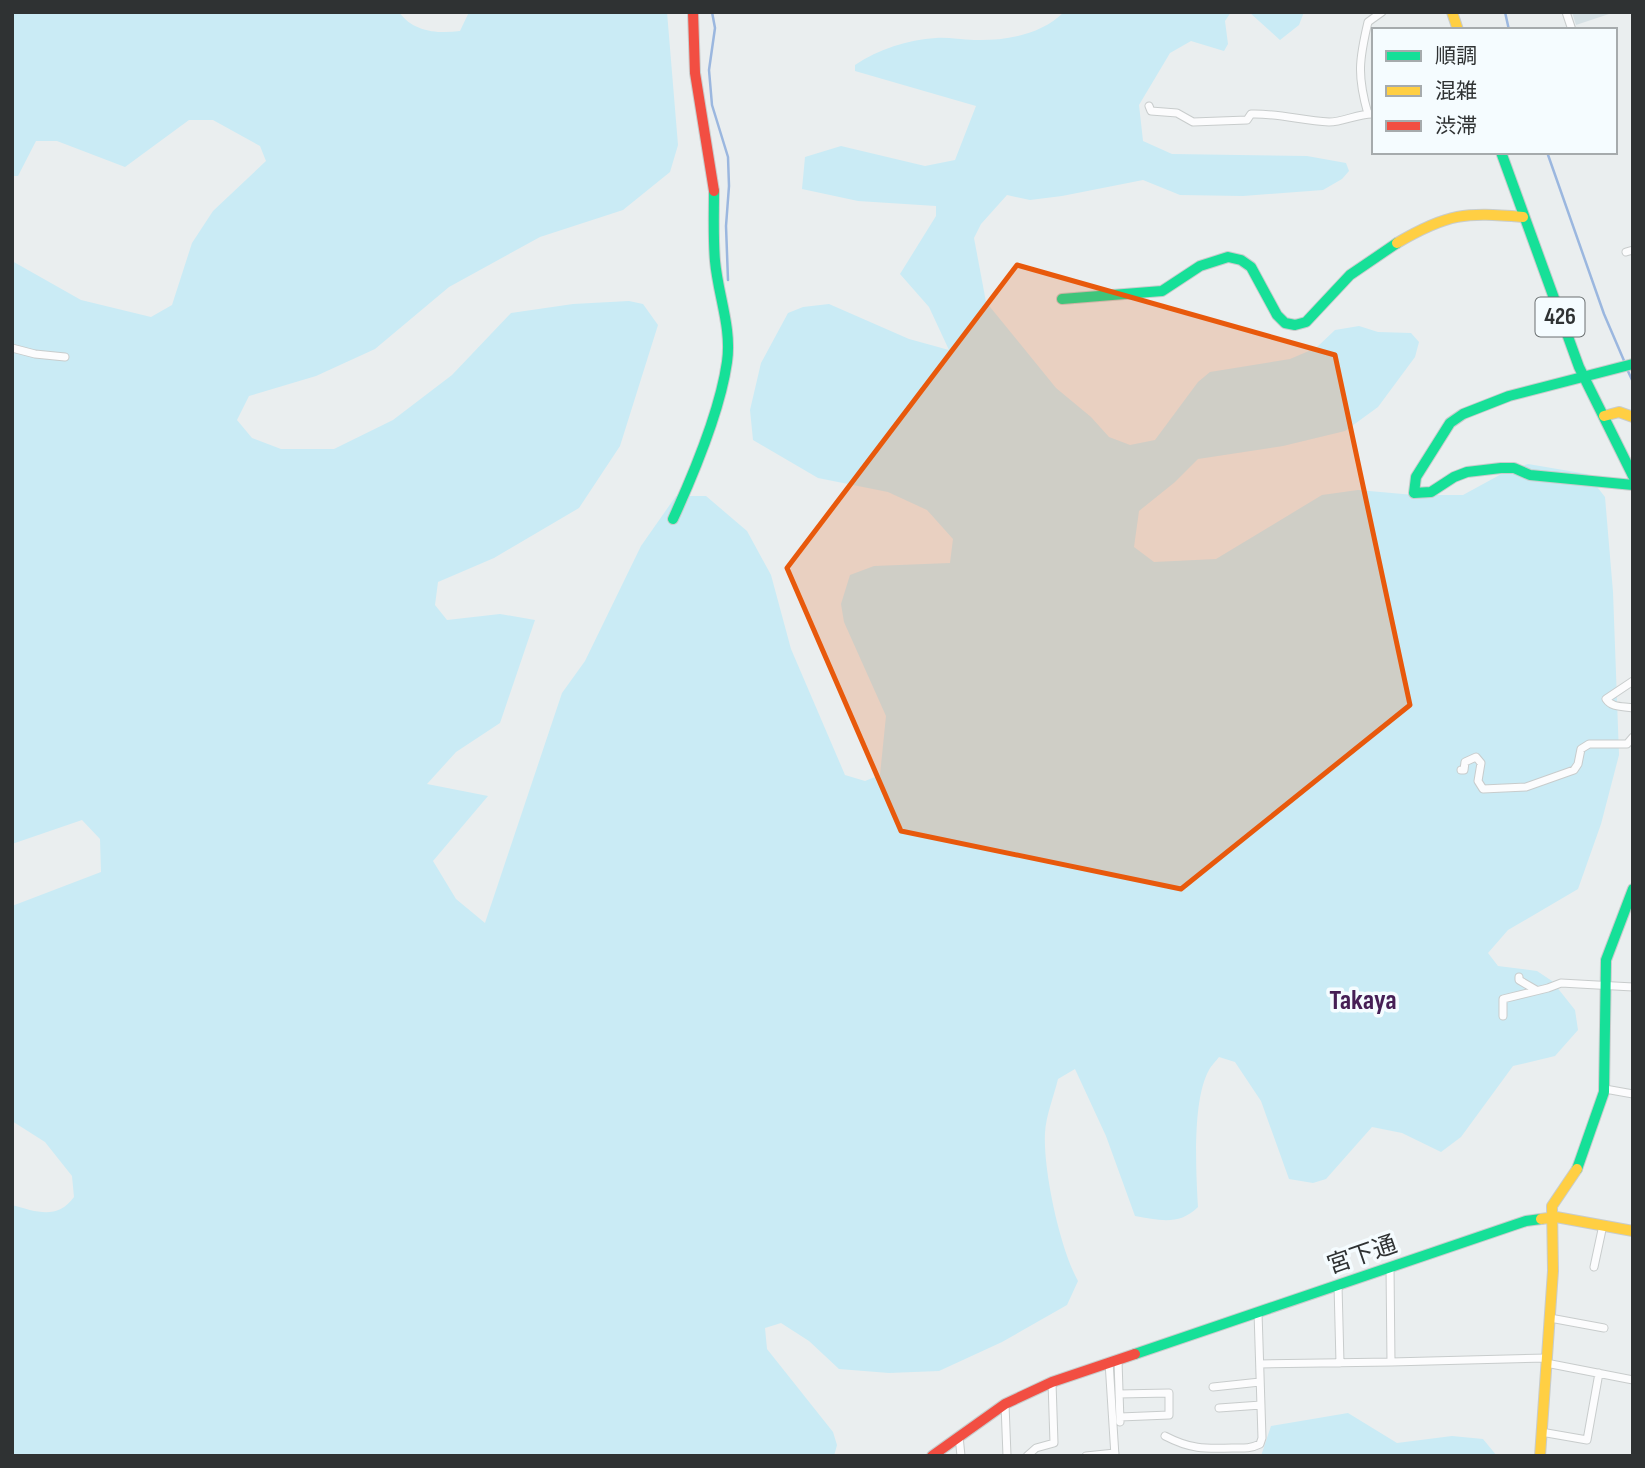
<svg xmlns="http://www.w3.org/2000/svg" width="1645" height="1468" viewBox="0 0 1645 1468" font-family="'Sofia Sans Condensed','Noto Sans JP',sans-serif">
	<rect width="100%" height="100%" fill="#eaeeef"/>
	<path fill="#d5e0e4" d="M1572,12H1615L1576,25Z"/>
	<path fill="#caebf5" d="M12,12H399C413,32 438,34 460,31L469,12H667L678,145L670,172L623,210L540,237L449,287L375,349L316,376L249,396L237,420L252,438L281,449H334L393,420L452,375L511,313L573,304L629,301L643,304L658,325L620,446L579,508L494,558L438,582L435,605L447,620L500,614L535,620L500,723L456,752L427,784L488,796L433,861L456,899L485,923L562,693L585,661L641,546L676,496H706L747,531L771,575L791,649L845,775L865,781L880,775L886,716L844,622L841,604L850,575L874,566L950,563L953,539L927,510L888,492L818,478L753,440L750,410L761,363L788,313L803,307L829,304L909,339L949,350L929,307L900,274L936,216V206L858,201L802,189L805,157L841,146L925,166L955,160L976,106L855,71V65C879,49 907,40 936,38C948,37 961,40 974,40C1005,41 1041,35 1064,12H1231L1225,21L1228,44L1224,51L1191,41L1170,53L1139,105L1143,141L1172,154L1307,156L1346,163L1349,171L1342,179L1323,190L1243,196L1180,195L1143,180L1062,196L1030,200L1007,195L981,224L974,238L986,302L1056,388L1091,417L1109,437L1130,445L1155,440L1198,382L1210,372L1290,359L1316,348L1335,330L1359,326L1378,332L1411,333L1419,342L1415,357L1378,407L1345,431L1283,446L1198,459L1175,482L1139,511L1134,547L1154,562L1216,559L1322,495L1358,490L1414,495H1463L1507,471L1528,464L1587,474L1605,497L1613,592L1619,755L1601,824L1578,889L1508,930L1488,953L1498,966L1537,971L1552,981L1575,1010L1578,1030L1555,1056L1513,1066L1461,1137L1441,1152L1402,1133L1372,1127L1326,1179L1313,1183L1289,1179L1261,1101L1235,1062L1219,1057C1216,1061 1211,1066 1209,1070C1192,1100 1196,1172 1198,1207C1179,1226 1159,1220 1135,1216L1106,1136L1075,1069L1058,1079C1054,1096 1046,1115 1045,1133C1043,1170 1060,1249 1078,1281L1067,1305L1002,1342L939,1371L889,1373L839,1369L809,1341L781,1323L765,1328L767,1349L833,1432L837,1445L834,1456H12V1205C37,1212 57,1220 74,1197L72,1176L45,1142L12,1121V906L101,872L100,839L82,820L12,844V261L81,300L151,317L172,305L192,243L213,211L266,161L260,146L213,120H189L125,167L57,141H36L18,176H12Z
		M1249,12H1304L1299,25L1280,40Z
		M1348,1413L1397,1443L1452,1436L1483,1439L1497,1456H1261L1271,1426Z"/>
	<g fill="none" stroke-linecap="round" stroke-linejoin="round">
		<path stroke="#9bb7df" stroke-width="2.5" d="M712,12L715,28L709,70L712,105L728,157L729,186L726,226L728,280
			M1505,12L1509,30
			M1547,152L1604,314L1625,363
			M1627,369L1633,382"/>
		<defs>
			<path id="street" d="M1566,12L1572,30
				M1149,106L1151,111L1177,113L1193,122L1247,120L1251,114C1278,113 1303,121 1329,122C1344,122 1359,113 1374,114
				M1368,114C1357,76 1359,60 1368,22L1382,12
				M1626,252L1633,250
				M12,348L35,354L65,357
				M1633,681L1606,699C1612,708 1623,706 1633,708
				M1461,770H1464L1465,762L1476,757L1481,763L1478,781L1483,789L1526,787L1574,770L1578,764L1581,749L1589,744H1627L1633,737
				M1519,977V980L1536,990
				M1503,1016V999L1548,988L1561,983L1633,987
				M1605,1089L1633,1094
				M1594,1267L1603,1225
				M1338,1285L1340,1363
				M1550,1318L1604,1328
				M1118,1360L1120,1422
				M1109,1362L1115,1456
				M1391,1362L1547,1358
				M1546,1363L1633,1380
				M1260,1364L1391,1362L1390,1267
				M1213,1387L1260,1382
				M1119,1394L1169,1393V1415L1120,1417
				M1005,1404L1007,1456
				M1219,1408L1261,1405
				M1541,1432L1587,1440L1599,1373
				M959,1436L961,1456
				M1165,1436C1190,1449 1204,1449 1232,1448C1242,1448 1250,1449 1260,1444L1262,1438L1258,1312
				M1027,1456L1036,1448L1054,1443L1052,1382
				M1086,1456L1115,1453"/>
			<path id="fast" d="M1501,152L1579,367L1633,476
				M1062,299L1162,291L1200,266L1228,257L1241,260L1251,267L1277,315L1285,323L1295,325L1306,322L1350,275L1397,243
				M1633,364L1509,396L1463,414L1450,423L1416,477L1414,493L1431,492L1454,477L1467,472L1501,468H1514L1530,475L1633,485
				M673,519C694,473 720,412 727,362C732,328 718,295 715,261C713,238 714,214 714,191
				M1577,1169L1604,1092L1606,960L1633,889
				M1135,1354L1526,1221L1541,1219"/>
			<path id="slow" d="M1452,12L1458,30
				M1397,243C1448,213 1465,212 1523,217
				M1604,416L1619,412L1633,417
				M1541,1219L1556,1217L1633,1231
				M1540,1456L1553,1271L1552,1206L1577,1169"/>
			<path id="jam" d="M693,12L695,73L714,191
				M932,1456L1005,1404L1052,1382L1135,1354"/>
		</defs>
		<use href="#street" stroke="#c8cccc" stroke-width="9"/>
		<use href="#fast" stroke="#c8cccc" stroke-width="12"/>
		<use href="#slow" stroke="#c8cccc" stroke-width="12"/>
		<use href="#jam" stroke="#c8cccc" stroke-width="12"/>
		<use href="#street" stroke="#fcfcfd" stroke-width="7"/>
		<use href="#fast" stroke="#16e098" stroke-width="10"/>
		<use href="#slow" stroke="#ffcf43" stroke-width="10"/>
		<use href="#jam" stroke="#f24e42" stroke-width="10"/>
	</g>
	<path fill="#e8590c" fill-opacity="0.2" stroke="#e8590c" stroke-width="5" stroke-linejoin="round" d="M1017,265L1335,355L1410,705L1181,889L901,831L787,568Z"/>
	<g text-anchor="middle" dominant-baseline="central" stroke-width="7" stroke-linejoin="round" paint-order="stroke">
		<rect fill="#f5fcff" stroke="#6a6f70" stroke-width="2" x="1535.5" y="297.5" width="49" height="39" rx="5"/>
		<g font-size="23" font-weight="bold" fill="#2f3233">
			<text x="1560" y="317">426</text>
		</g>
		<g font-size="24" fill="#2f3233" stroke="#f5fcff">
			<text transform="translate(1362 1255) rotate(-19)">宮下通</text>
		</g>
		<g font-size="28" font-weight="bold" fill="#461f55" stroke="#f5fcff">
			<text x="1363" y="1000">Takaya</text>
		</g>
	</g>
	<rect width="1645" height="1468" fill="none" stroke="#2f3233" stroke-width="28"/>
	<rect x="1372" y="28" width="245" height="126" fill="#f5fcff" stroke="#a6abad" stroke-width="2"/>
	<rect x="1386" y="51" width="35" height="10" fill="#16e098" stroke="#a6abad" stroke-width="2"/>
	<text x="1435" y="63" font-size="21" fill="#2f3233">順調</text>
	<rect x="1386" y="86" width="35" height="10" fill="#ffcf43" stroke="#a6abad" stroke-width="2"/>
	<text x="1435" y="98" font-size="21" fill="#2f3233">混雑</text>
	<rect x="1386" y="121" width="35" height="10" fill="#f24e42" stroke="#a6abad" stroke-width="2"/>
	<text x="1435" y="133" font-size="21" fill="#2f3233">渋滞</text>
</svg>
